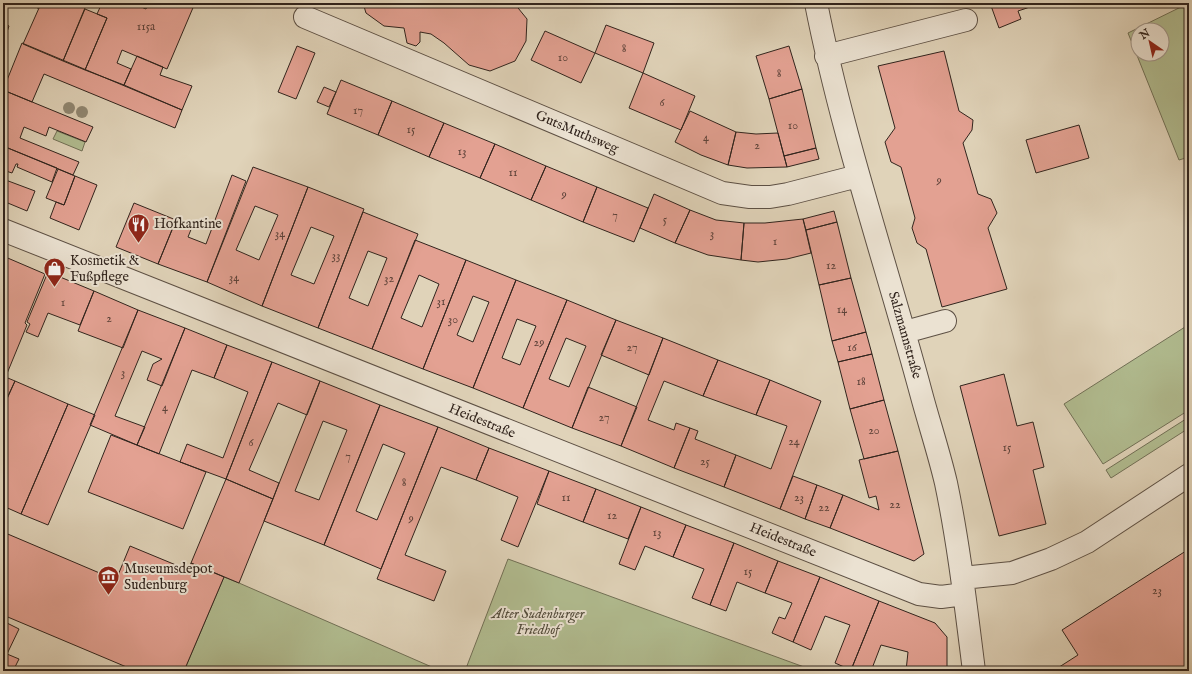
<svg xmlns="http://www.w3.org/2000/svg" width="1192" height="674" viewBox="0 0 1192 674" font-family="'IM FELL English',serif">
	<rect width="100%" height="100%" fill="#e0d3b9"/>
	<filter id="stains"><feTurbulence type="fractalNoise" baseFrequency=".005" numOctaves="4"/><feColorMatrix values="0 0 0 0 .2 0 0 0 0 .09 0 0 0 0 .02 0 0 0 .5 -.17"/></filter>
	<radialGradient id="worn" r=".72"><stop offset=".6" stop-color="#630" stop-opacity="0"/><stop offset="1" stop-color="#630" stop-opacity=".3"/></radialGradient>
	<path fill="#b1bc90" stroke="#717056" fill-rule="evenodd" d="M1189,3V157L1179,160L1128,33ZM1138,30H1162V54H1138Z
		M57,131L85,142L82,151L53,139Z
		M1185,327L1189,334V410L1103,464L1064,404Z
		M1189,417V428L1111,478L1106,470Z
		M508,559L815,671H465Z
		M224,577L239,583L441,671H184Z"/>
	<path fill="#e3a192" stroke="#31241d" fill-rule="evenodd" d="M39,3H87L63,61L23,44L39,8H37Z
		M102,3H132L146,9L149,3H195L167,69L122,50L117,63L131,69L124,85L85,70L107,18L97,14Z
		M363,3H514L527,19L526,41L515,61L490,71L469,65L444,43L431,34L420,32V42L416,46L407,43L404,28L384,26L366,13Z
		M760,3H778V6Z
		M834,3H868V5H834Z
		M990,3H1026L1027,8L1018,11L1021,19L999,28Z
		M1026,3H1038L1027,8Z
		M85,9L107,18L85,70L63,61Z
		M4,23L9,26L5,38L3,37Z
		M606,25L654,43L643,73L595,53Z
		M545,31L595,53L581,83L531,60Z
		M22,43L182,110L175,128L44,74L32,102L3,90Z
		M297,46L315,53L296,99L278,92Z
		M789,46L802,89L769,99L756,56Z
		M944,51L959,111L973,120L972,130L963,143L978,194L991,199L997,213L988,228L1007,289L942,307L926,249L917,243L912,228L915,218L901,167L891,162L885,142L895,128L878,66Z
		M137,56L163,67L160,75L192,86L182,110L124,85Z
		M643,73L695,96L681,130L629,108Z
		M341,80L392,101L378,135L327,114Z
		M324,87L336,92L329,107L317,102Z
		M802,89L816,148L784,156L769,99Z
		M3,90L93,127L86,142L49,127L46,136L24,127L20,138L79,162L73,175L3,146Z
		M392,101L444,123L429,157L378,135Z
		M690,111L736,132L728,165L701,155L675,142Z
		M444,123L495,144L480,178L429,157Z
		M1079,125L1089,158L1036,173L1026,140Z
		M736,132L756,134L778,133L787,167L747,168L728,165Z
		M495,144L546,166L531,200L480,178Z
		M3,146L57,168L52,182L17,167L18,164H16L12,173L6,171L3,178Z
		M816,148L819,159L787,167L784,156Z
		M546,166L597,187L583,222L531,200Z
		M253,167L308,187L262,306L207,282ZM255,206L278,215L259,260L236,250Z
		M58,169L75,176L64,205L46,198Z
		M232,175L246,181L207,282L158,264L176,220L192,227L188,237L206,244Z
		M75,176L97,185L79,230L50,218L56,202L64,205Z
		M3,179L35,191L27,211L3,201Z
		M308,187L364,209L318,328L262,306ZM311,227L334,236L314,284L291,275Z
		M597,187L648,208L634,242L583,222Z
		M654,194L690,210L675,243L640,228Z
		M134,203L176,220L158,264L116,247Z
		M690,210L716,220L744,223L741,260L708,255L675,243Z
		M834,211L837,222L806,230L803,219Z
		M363,212L418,234L372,349L318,328ZM368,251L387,258L368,306L349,298Z
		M803,219L811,253L787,259L758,262L741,260L744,223H765Z
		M837,222L851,278L819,285L806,230Z
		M415,240L466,260L423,369L372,349ZM419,275L439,284L422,327L401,318Z
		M3,256L45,274L25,323L27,325L6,376L3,374Z
		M466,260L516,280L473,388L423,369ZM473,296L489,302L473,342L457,335Z
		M48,272L94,291L80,325L48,313L38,337L26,332L30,324L27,322Z
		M851,278L866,332L832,341L819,285Z
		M516,280L567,300L523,408L473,388ZM517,319L536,326L520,365L502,358Z
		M94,291L138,310L123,348L78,331Z
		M567,300L616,320L572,428L523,408ZM566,338L586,346L569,387L549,379Z
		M138,310L185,328L162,386L147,380L153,364L162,359L142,351L115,416L145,427L137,445L90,425Z
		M616,320L663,338L649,375L601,355Z
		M185,328L227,345L214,378L192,370L159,454L137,445Z
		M866,332L872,354L838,362L832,341Z
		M663,338L718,360L703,396L664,381L648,420L674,430L676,423L690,428L674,468L621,446Z
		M227,345L272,362L226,479L180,462L187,444L223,458L248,392L214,378Z
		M872,354L884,400L850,409L838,362Z
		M718,360L770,380L756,415L703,396Z
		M272,362L320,381L307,415L278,403L249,470L279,483L273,499L226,479Z
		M1004,374L1017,426L1033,422L1044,467L1033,470L1046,524L999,536L960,386Z
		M3,376L15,381L7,398L3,397Z
		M770,380L821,401L780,509L724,487L736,455L771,469L787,426L756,415Z
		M15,381L68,404L21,514L3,506V408Z
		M320,381L380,405L324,545L264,521ZM323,421L347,430L319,500L295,491Z
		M588,387L637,407L621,446L572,428Z
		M884,400L898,451L864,459L850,409Z
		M68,404L95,415L48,525L21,514Z
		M380,405L438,427L381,569L324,545ZM383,444L405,453L377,520L356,511Z
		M438,427L489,448L476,480L441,467L405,555L446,571L434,601L377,579Z
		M690,428L698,431L695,439L736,455L724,487L674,468Z
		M111,435L206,472L183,529L88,492Z
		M489,448L549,471L518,547L501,540L518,497L476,480Z
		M898,451L924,554L914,561L830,528L843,495L879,510L876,496L869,498L859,460Z
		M549,471L596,489L583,522L537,504Z
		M793,476L817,485L805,519L780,509Z
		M226,479L273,499L239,583L191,563Z
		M817,485L843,495L830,528L805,519Z
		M596,489L641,507L628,539L583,522Z
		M641,507L686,525L673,557L645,546L635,570L619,564Z
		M686,525L734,543L710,605L692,598L704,569L673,557Z
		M3,532L116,580L130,546L188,570L191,563L224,577L184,671H136L3,615Z
		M734,543L778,561L765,593L737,582L726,611L710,605Z
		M1189,549V671H1053L1078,655L1062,630Z
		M778,561L820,577L793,642L772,633L779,617L785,619L792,603L765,593Z
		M820,577L879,601L851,670L835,663L850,625L825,616L811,650L793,642Z
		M879,601L935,623L947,637V671H906L908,652L881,645L871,671L851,670Z
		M3,621L19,629L7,654L19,659L13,671H3Z"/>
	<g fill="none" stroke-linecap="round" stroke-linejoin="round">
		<defs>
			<path id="minor" d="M816,3C842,135 886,263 921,393C929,423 939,453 946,483C959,545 966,608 974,671
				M305,17L722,193L750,197H770L788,194L858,176
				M826,56L966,20
				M3,230L919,594L941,597L964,594
				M905,332L945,321
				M962,578L1012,573L1051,559L1087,542L1189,475"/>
		</defs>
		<use href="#minor" stroke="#5d5044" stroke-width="24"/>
		<use href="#minor" stroke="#ebe2d2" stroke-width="22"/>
	</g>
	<g fill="#918873">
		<circle cx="69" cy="108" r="6"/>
		<circle cx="82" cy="112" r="6"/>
	</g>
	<defs>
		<symbol id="restaurant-pin" viewBox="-11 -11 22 30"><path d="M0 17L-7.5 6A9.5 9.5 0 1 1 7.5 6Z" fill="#8f2418" stroke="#ebe2d2"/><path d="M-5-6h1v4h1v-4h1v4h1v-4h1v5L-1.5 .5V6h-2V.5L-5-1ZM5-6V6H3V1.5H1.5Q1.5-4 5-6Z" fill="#fff"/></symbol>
		<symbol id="shop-pin" viewBox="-11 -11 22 30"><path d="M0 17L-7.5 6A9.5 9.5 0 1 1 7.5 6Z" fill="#8f2418" stroke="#ebe2d2"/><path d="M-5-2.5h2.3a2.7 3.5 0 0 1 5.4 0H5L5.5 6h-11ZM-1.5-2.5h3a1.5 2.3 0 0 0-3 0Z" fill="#fff"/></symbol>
		<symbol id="museum-pin" viewBox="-11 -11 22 30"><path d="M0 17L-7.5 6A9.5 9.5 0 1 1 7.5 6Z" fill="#8f2418" stroke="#ebe2d2"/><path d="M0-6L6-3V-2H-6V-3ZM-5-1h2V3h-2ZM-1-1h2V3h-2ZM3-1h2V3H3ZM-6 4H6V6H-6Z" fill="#fff"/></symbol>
	</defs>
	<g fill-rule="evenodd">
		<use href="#restaurant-pin" x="126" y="212" width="25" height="34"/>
		<use href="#shop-pin" x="42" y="256" width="25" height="34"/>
		<use href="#museum-pin" x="96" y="564" width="25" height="34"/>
	</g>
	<g text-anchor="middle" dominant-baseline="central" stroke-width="4" stroke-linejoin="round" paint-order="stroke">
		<g font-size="12" fill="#5e433a">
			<text x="146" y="26">115a</text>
			<text x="624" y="48">8</text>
			<text x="563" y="57">10</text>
			<text x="779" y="73">8</text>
			<text x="662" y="102">6</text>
			<text x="358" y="110">17</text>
			<text x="793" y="125">10</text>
			<text x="411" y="129">15</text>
			<text x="706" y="137">4</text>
			<text x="757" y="145">2</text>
			<text x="462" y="151">13</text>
			<text x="513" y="172">11</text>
			<text x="939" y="180">9</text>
			<text x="564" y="194">9</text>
			<text x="615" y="215">7</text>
			<text x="665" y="219">5</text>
			<text x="280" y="233">34</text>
			<text x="712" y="233">3</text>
			<text x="775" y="241">1</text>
			<text x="336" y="255">33</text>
			<text x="831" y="265">12</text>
			<text x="234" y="277">34</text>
			<text x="389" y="278">32</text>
			<text x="441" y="301">31</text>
			<text x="63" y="302">1</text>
			<text x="842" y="309">14</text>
			<text x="109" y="318">2</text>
			<text x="453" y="319">30</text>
			<text x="539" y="342">29</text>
			<text x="632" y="347">27</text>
			<text x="852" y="347">16</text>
			<text x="123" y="372">3</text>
			<text x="861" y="381">18</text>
			<text x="165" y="407">4</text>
			<text x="604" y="417">27</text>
			<text x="874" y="430">20</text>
			<text x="794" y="441">24</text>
			<text x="251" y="442">6</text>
			<text x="1007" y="447">15</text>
			<text x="348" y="456">7</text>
			<text x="705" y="461">25</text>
			<text x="404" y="482">8</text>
			<text x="566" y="497">11</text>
			<text x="799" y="497">23</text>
			<text x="895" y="504">22</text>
			<text x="824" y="507">22</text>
			<text x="612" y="515">12</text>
			<text x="411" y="518">9</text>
			<text x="657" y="532">13</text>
			<text x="748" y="571">15</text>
			<text x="1157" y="590">23</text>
		</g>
		<g font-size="14" fill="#31241d" stroke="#ebe2d2">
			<text transform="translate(577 132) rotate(23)">GutsMuthsweg</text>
			<text transform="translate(905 335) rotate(74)">Salzmannstraße</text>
			<text transform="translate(482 421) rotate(22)">Heidestraße</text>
			<text transform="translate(783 540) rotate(22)">Heidestraße</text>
		</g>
		<g font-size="14" fill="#31241d" stroke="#ebe2d2" text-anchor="start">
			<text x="154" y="224">Hofkantine</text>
			<text x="70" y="261">Kosmetik &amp;<tspan x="70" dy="16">Fußpflege</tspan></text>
			<text x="124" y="569">Museumsdepot<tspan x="124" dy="16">Sudenburg</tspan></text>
		</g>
		<g font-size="14" font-style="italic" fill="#514a3a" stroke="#ebe2d2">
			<text x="538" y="614">Alter Sudenburger<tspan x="538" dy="16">Friedhof</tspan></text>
		</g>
	</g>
	<rect width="1192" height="674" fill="none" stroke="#e0d3b9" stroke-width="16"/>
	<rect x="4" y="4" width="1184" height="666" fill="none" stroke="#31241d" stroke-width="2"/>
	<rect x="8" y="8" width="1176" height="658" fill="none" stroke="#31241d"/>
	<g transform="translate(1150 42) rotate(326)"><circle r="19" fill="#ebe2d2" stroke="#a1968a"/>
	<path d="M0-3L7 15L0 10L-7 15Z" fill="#8f2418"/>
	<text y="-6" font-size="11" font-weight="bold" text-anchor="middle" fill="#31241d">N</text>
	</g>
	<rect width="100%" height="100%" filter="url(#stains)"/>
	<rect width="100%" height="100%" fill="url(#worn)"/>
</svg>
